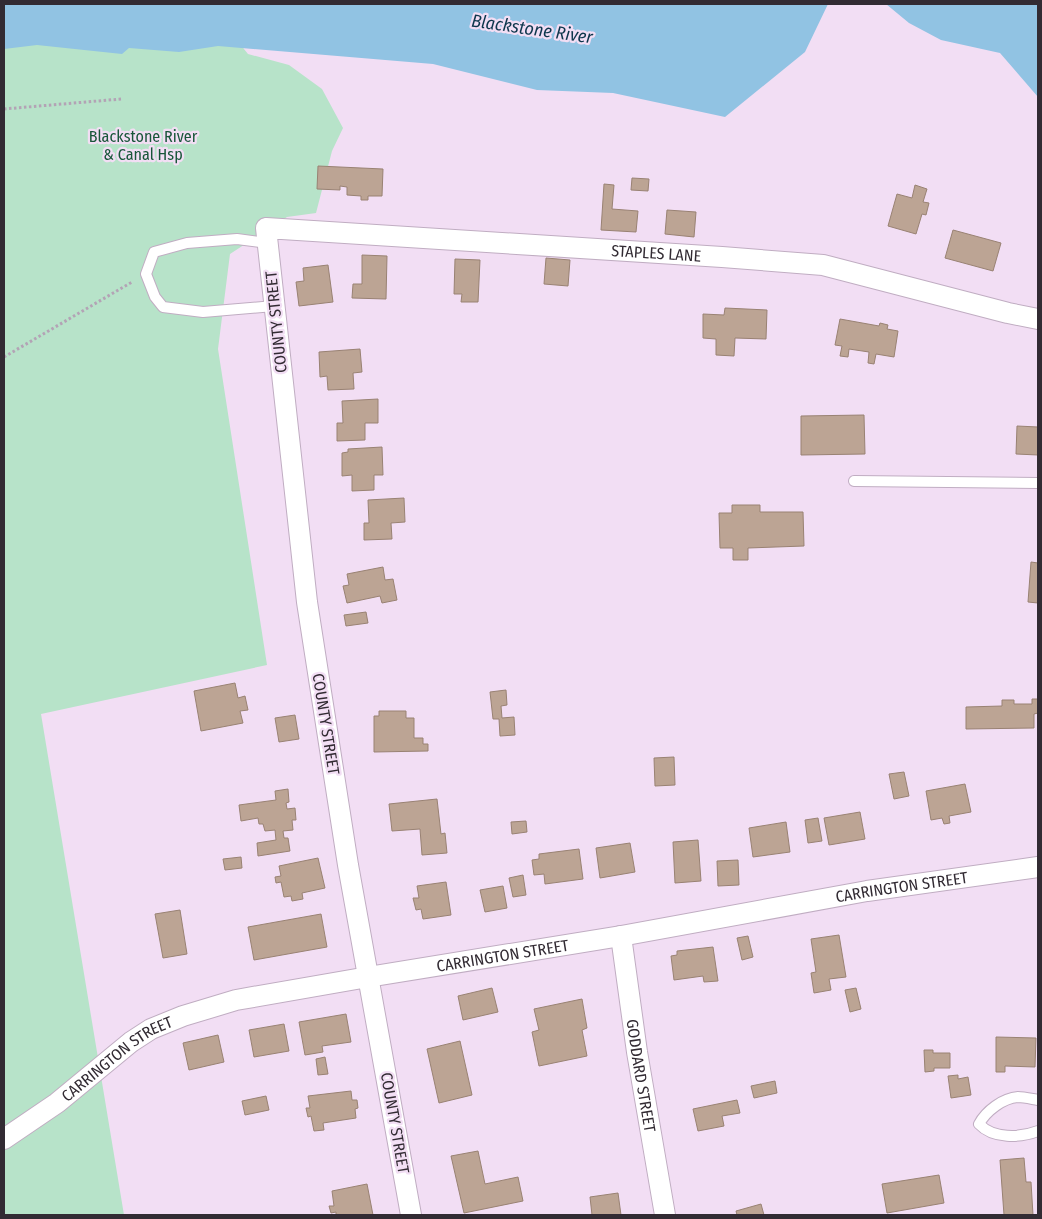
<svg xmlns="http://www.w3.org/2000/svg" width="1042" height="1219" viewBox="0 0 1042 1219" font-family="'Fira Sans Condensed',sans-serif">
	<rect width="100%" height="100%" fill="#f2def4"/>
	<path fill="#b7e3c9" d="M4,4L223,23L248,54L289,65L322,89L343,128L332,151L316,213L287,217L230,254L218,349L267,665L41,714L124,1215H4Z"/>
	<path fill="#91c3e3" d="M4,4H828L805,52L725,117L613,93L537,90L433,64L218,46L179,52L129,48L122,54L37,45L4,49Z
		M886,4H1038V97L1000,53L941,40L909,23Z"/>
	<path fill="#bca494" stroke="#998273" d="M318,166L383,169L382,196H368V200H361V196L347,195V187L340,186V190L317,189Z
		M632,178L649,179L648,191L631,190Z
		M604,184L614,185L612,209L638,211L636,232L601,230Z
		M915,185L927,189L923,202L929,203L926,215L922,214L916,234L888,226L897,194L912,198Z
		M667,210L696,212L694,237L665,234Z
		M953,230L1001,243L993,271L945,258Z
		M362,255L387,256L386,299L352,298L353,284H362Z
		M546,258L570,260L568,286L544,284Z
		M455,259L480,260L478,302H461L462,294H454Z
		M328,265L333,302L299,306L296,282L304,281L303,268Z
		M725,308L767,310L766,339L735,338L734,356L716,355V339L703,338V314L724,315Z
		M840,319L879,326L880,323L888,325L887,329L898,331L894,357L876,354L874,364L868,363L869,352L849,349L848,357L840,356L842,346L835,345Z
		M360,349L362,372L353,373L354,389L328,390L327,376L320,377L319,352Z
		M378,399V423H365V440L337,441V423H343L342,401Z
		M864,415L865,454L801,455V416Z
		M1017,426L1038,427V455L1016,454Z
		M382,447L383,475H374V490L352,491V475L342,476V453L348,452V449Z
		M404,498L405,522L391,523L392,539L364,540V523H369L368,500Z
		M732,505H760V512H803L804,546L748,548V560H733V548H720L719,513H732Z
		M1031,562L1038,563V603L1028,602Z
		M383,567L385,580L393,579L397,600L382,603L380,596L347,603L343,586L349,585L347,574Z
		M366,612L368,623L346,626L344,615Z
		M235,683L238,698L245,696L248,710L240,711L243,723L201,731L194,691Z
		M506,690L507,705L501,706L502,718L514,717L515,735L500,736L499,719H493L490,692Z
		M1032,699H1038V713L1034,714V728L966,729V707L1002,706V700H1014V704H1032Z
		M379,711H406V718H414V738H423V744H428V751L374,752V716H379Z
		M295,715L299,739L279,742L275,718Z
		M674,757L675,785L655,786L654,758Z
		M904,772L909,796L894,799L889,774Z
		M965,784L971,812L949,816L950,823L944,824L942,818L931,820L926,791Z
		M288,789L289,802L286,803L287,809L295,808L296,820H292L293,830L283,831L284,838H288L290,851L258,856L257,843L276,840L275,830L265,831L263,824H259L258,818L241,821L239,805L276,800L275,791Z
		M437,799L441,834L445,833L447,853L422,855L420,829L392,831L389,804Z
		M860,812L865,839L829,845L824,818Z
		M818,818L822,841L808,843L805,820Z
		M526,821L527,832L512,834L511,822Z
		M786,822L790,852L753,857L749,828Z
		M698,840L701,881L675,883L673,842Z
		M630,843L635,872L600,878L596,848Z
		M579,849L583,879L545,884L544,874L534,875L532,860L539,859V854Z
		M241,857L242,868L225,870L223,859Z
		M318,858L325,888L302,893L303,899L292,901L291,896L284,897L281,882L276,883L275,877L281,876L279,866Z
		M738,860L739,885L718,886L717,861Z
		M523,875L526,895L513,897L509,878Z
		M446,882L451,915L423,919L421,909L416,910L413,898H419L417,886Z
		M503,886L507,908L485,912L480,890Z
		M180,910L187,954L163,958L155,914Z
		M321,914L327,947L254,960L248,927Z
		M839,935L846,977L829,979L831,990L814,993L811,973L816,972L811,939Z
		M748,936L753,957L742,960L737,938Z
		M713,947L718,981L704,982L703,976L674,980L671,956L677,955V951Z
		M492,988L498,1012L463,1020L458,996Z
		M856,988L861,1009L850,1012L845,990Z
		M582,999L587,1028L582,1030L587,1056L539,1066L532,1032L539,1030L534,1009Z
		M346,1014L351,1042L322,1046L323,1052L305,1055L299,1022Z
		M284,1024L289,1051L254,1057L249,1030Z
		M218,1035L224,1062L189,1070L183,1043Z
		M996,1037L1036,1038L1035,1067L1005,1066V1072H996Z
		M460,1041L472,1095L439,1103L427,1049Z
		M924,1050H933V1053H950V1068H934V1071L925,1072Z
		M325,1057L328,1074L318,1075L316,1059Z
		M958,1075V1079L968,1077L971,1095L951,1098L948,1076Z
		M775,1081L777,1093L754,1098L751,1086Z
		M351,1091L352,1100H357L358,1108L355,1109L356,1118L323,1123L324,1130L314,1131L311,1116L308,1117L306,1108H310L308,1096Z
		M266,1096L269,1110L245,1115L242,1101Z
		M737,1100L740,1113L722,1116L724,1126L698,1131L693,1109Z
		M478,1151L485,1184L518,1177L523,1201L464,1213L451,1156Z
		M1024,1158L1026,1182H1031L1033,1215H1004L1000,1160Z
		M939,1175L944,1203L887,1213L882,1184Z
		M367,1184L373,1215H336V1212L331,1213L329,1206H334L332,1191Z
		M618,1193L621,1215H592L590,1197Z
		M761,1204L764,1215H737L736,1211Z"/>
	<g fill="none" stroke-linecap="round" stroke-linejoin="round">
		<defs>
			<path id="service" d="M268,243L237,239L187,243L154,252L146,274L155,297L163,307L203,312L274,306
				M854,481L1038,483
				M1038,1100C1032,1099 1024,1097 1018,1097C1003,1098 986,1111 979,1124C993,1139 1020,1138 1038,1131"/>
			<g id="minor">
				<path id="s1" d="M621,936L637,1052L665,1215"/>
				<path id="s2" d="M4,1139L57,1103L131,1042L151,1029L183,1016L236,1000L368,977L621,936L867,891L1038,867"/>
				<path id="s3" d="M411,1215L348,865L307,602L266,228L722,257L823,265L1008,313L1038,319"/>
			</g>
		</defs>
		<use href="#service" stroke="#c0adc2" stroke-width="12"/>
		<use href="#minor" stroke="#c0adc2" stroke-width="22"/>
		<path stroke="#b3a3b5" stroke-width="3" stroke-dasharray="2.5 2.5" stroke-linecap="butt" d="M4,109L121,99
			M4,357L132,282"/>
		<use href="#service" stroke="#fff" stroke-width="10"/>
		<use href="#minor" stroke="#fff" stroke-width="20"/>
	</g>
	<g text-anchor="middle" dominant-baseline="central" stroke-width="4.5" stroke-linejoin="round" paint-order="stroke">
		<g font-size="16" fill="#185639" stroke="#f2def4">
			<text x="143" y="136">Blackstone River<tspan x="143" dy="18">&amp; Canal Hsp</tspan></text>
		</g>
		<g font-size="16" fill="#322b33" stroke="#f2def4">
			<text stroke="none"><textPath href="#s3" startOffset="1389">STAPLES LANE</textPath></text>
			<text transform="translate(276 322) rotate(-96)">COUNTY STREET</text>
			<text transform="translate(326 724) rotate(81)">COUNTY STREET</text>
			<text stroke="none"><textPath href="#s2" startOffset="949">CARRINGTON STREET</textPath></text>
			<text stroke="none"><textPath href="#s2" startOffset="544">CARRINGTON STREET</textPath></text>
			<text stroke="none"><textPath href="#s2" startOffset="139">CARRINGTON STREET</textPath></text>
			<text stroke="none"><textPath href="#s1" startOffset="141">GODDARD STREET</textPath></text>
			<text transform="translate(395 1123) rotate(80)">COUNTY STREET</text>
		</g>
		<g font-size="18" font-style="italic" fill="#0d364c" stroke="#f2def4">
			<text transform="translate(532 29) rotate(8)">Blackstone River</text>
		</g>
	</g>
	<rect width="1042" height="1219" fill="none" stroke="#322b33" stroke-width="10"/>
</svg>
